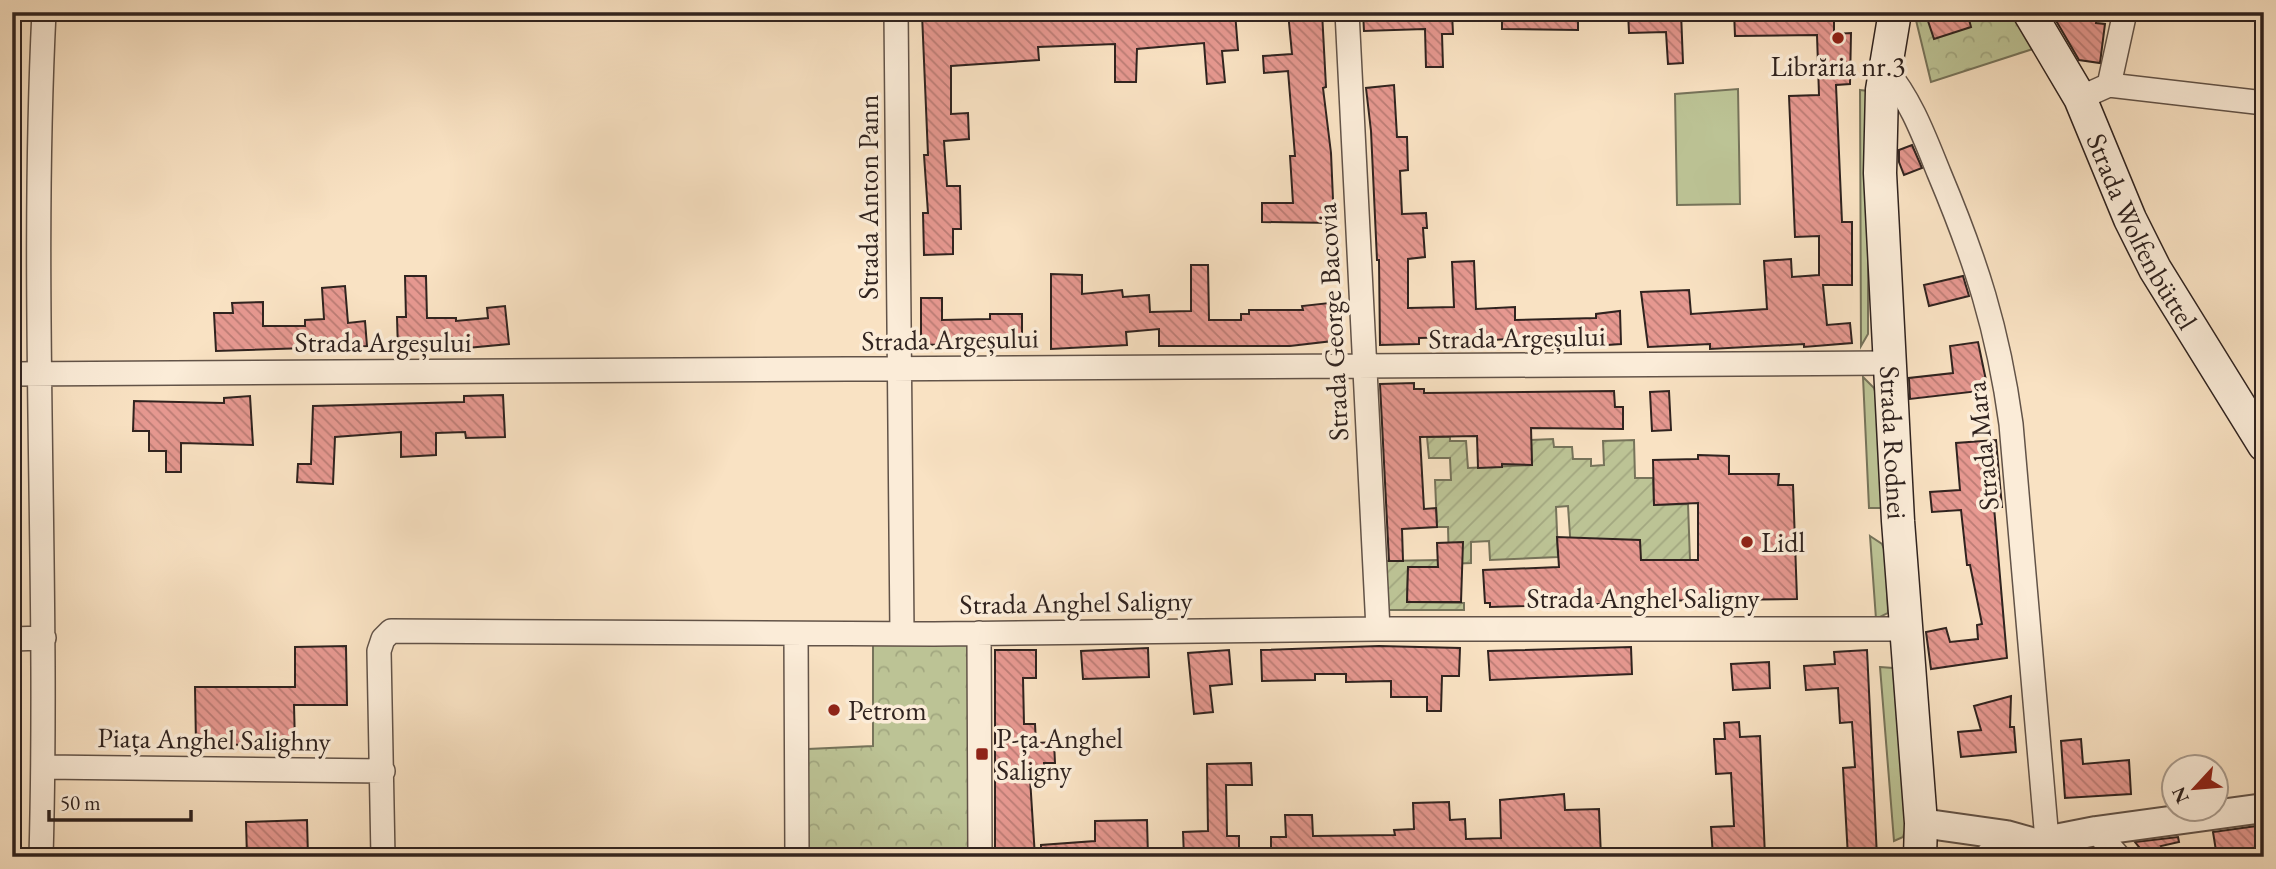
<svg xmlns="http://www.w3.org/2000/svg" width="2276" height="869" viewBox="0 0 2276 869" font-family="'EB Garamond',serif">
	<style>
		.grass { fill: #bcc395; stroke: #76735a; stroke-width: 2 }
		.park { fill: url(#park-crowns); stroke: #76735a; stroke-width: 2 }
		.garden { fill: url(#garden-furrows); stroke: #76735a; stroke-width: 2 }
		.building { fill: url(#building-back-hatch); stroke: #30231f; stroke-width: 2 }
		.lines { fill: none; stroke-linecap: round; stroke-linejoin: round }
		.minor-casing { stroke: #625348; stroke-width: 26 }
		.tertiary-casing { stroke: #625348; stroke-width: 32 }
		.secondary-casing { stroke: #30231f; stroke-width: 35 }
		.minor { stroke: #fbecd8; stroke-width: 23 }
		.tertiary { stroke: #fbecd8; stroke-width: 28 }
		.secondary { stroke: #fbecd8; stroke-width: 32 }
		.poi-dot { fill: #8f2418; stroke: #fbecd8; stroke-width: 2.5 }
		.labels { text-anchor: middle; stroke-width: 7; stroke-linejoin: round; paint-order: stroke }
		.poi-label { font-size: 28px; fill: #30231f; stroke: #fbecd8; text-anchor: start }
		.street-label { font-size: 28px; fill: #30231f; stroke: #fbecd8 }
	</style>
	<defs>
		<pattern id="park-crowns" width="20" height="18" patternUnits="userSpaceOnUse" patternTransform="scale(1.75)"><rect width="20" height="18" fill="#bcc395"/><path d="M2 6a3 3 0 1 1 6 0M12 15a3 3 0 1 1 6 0" fill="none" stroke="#a2a780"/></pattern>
		<pattern id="garden-furrows" width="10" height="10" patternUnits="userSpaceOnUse" patternTransform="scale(1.75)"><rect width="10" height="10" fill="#bcc395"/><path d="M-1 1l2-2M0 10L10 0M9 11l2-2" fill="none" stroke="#a2a780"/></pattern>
		<pattern id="building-back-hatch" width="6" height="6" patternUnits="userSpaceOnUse" patternTransform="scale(1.75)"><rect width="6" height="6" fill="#e69890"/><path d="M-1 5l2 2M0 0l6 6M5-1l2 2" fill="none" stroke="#bb7c75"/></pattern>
	</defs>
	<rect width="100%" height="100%" fill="#f9e2c3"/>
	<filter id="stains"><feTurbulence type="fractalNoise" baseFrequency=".00286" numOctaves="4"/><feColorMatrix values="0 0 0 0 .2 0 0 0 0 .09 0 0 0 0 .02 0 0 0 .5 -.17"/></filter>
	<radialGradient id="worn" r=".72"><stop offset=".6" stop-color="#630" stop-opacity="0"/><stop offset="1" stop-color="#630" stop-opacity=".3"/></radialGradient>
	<path class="grass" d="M1738 89 1740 204 1677 205 1675 94Z
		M1860 90 1868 91V334L1861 346Z
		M1863 377 1874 388 1878 400 1885 508H1869Z
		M1870 536 1882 544 1886 553 1888 613 1876 619Z
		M1880 667 1893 668 1906 827 1903 837 1894 841Z"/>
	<path class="park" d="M1914 12H2018L2039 47 1931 82Z
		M873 642 974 643 975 857H806L808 749 873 746Z"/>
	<path class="garden" d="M1427 437H1450V441H1466L1468 468 1532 465 1531 440 1553 439 1554 447H1572L1573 459H1591V466L1604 465 1603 441 1634 440 1635 478H1653L1654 505 1688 504 1690 560 1641 561 1571 550 1568 506 1556 507 1558 557 1490 560 1489 541 1471 542V563L1449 564 1448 527H1437L1435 480H1451L1450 458H1429Z
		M1438 560V567H1408L1407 602 1464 603V610H1388L1386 561Z"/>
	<path class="building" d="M1015 12H1137V17L1235 12 1238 50 1222 51 1225 82 1207 84 1204 43 1137 49 1136 82H1115V44L1038 47 1039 60 951 66V114L968 113 969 139 944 141 947 186H960L961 229H953V254L924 255 923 213H928L924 155H928L922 14 946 13V16Z
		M1288 12H1322L1326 87 1323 88 1331 153 1334 223 1262 222V203H1293L1290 156H1295L1288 71 1264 73 1263 56 1292 54Z
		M1363 12H1452L1453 34H1442L1443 67H1426L1425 29 1364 31Z
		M1502 12H1578V30L1502 29Z
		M1628 12H1681L1683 63 1668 64 1666 32 1629 33Z
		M1734 12H1834V34L1851 33 1850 84 1836 85 1842 222H1852V285H1823L1827 325 1850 323 1852 343 1804 347V344L1710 349V344L1648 347 1641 292 1689 290 1691 314 1767 309 1764 261 1791 259 1792 277 1819 275V236L1795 237 1789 96 1819 95 1817 35 1735 36Z
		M1925 12H1967L1971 27 1934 39Z
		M2051 12H2098L2096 23 2105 24 2100 63 2079 60Z
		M1394 85 1397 137H1407L1408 170 1400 171 1402 214 1426 213 1427 228H1423L1425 257 1408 259V308L1454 307 1452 262 1474 261 1476 309 1515 307V320L1596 318V314L1620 311 1621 344 1534 350V337L1455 343V337L1419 338V344L1380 345 1379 260H1377L1371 131 1366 88Z
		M1912 145 1922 168 1904 175 1899 162V150Z
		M1191 265H1208L1209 320H1241V314H1249V310H1303L1302 306 1338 302 1341 340 1290 346H1159V329L1126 332 1127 345 1051 349V274L1082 275V294L1122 290 1123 297 1149 295 1150 312 1191 311Z
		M405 276H426L427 318H456V321L488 318 487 308 505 306 509 344 456 349 398 351 397 317H406Z
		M1963 276 1969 296 1929 306 1924 285Z
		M345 286 348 323 365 321 367 346 216 351 214 313H233L232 303 263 302V326H305V320L324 319 322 288Z
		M921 298H942V320L990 319V314H1022V343L921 345Z
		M1978 342 1988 390 1910 399 1909 378 1953 373 1950 346Z
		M1414 383V389H1424V393L1614 391 1615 407H1623V429L1531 428 1532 465 1502 464V467L1478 468 1477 436 1420 437 1424 509 1436 508 1437 527 1402 529 1403 561H1389L1380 384Z
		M1669 391 1671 430 1652 431 1650 392Z
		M503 395 505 437 466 438 465 432 436 433V455L401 457V432L335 437 333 484 297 482 298 464H311L313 406 464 402V396Z
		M250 396 253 445 181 443V472H166V451H149V431H133L134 401 224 403V398Z
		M1996 440 2002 507H1994L2007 658 1931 669 1926 632 1946 628 1950 642 1978 639 1977 625 1982 624 1970 565H1967L1961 510 1932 512 1930 492 1960 490 1956 443Z
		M1698 455 1729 456V474H1779L1778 485H1793L1797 599 1637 601V603L1490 607V603H1485L1483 570 1559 567 1557 537 1640 540 1641 560H1698V503L1654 505 1653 460 1698 459Z
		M1463 542 1461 602H1407L1408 567H1438L1437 543Z
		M346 646 347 705H294L295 744 196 745 195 687H295V647Z
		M1379 646 1460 648 1459 676H1442L1441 711H1427V697H1391V681L1346 682V674H1315V680L1262 681 1261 650Z
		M1631 647 1632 674 1490 680 1488 651Z
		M1148 648 1149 677 1083 679 1081 651Z
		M995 650H1036V678H1023L1024 724H1035L1036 743 1054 742 1055 763H1044L1045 778H1030L1035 857H995Z
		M1229 650 1232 684 1210 686 1213 712 1194 714 1188 653Z
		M1867 650 1877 857H1848L1843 768 1855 767 1852 722 1840 723 1838 688 1806 690 1804 666 1835 664 1834 652Z
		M1769 662 1770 688 1733 690 1731 664Z
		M2011 696 2010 727H2014L2016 752 1961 757 1958 732 1981 730 1974 706Z
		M1739 722 1740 737 1760 736 1765 857H1713L1711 827 1734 826 1731 773 1716 774 1714 739H1725L1724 723Z
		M2081 739 2083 764 2129 760 2131 794 2065 798 2061 741Z
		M1251 763 1252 785H1226L1227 836H1239V857H1184L1183 832 1208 831 1207 764Z
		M1564 794 1565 810 1599 809 1601 857H1271V837H1286L1285 815H1312L1313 836 1395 835 1394 830 1414 829 1413 803 1449 802 1450 820 1465 819 1466 839 1501 838 1500 800Z
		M307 820 308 857H247L246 822Z
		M1147 820 1148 857H1041V845L1095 841V821Z
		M2264 825V855L2217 857 2213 832Z
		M2178 837 2179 842 2161 846 2170 857H2147L2135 842Z"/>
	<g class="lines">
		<defs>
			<path id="minor" d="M896 12 902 633
				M1347 12 1378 629
				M1885 69C1911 100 1924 136 1939 173 1976 261 1998 329 2011 424L2047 840
				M2109 85 2125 12
				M2080 98 2109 85 2264 103
				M12 374 1888 363
				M979 633 980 857
				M796 634 797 857
				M12 639 44 638
				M44 767 383 771
				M2096 831 2119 857
				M41 857C49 575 30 294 44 12
				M383 857 379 651 383 639 391 631 934 634 1378 629H1906"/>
			<path id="tertiary" d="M1921 823 2006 835 2035 843
				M1989 857 2035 843 2096 831 2264 808"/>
			<g id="secondary">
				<path id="s1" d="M1895 12 1882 90 1880 173 1898 521 1921 823 1920 857"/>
				<path id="s2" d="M2029 12 2080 98 2130 219 2155 269 2264 445"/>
			</g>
		</defs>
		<use href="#minor" class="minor-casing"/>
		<use href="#tertiary" class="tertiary-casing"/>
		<use href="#secondary" class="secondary-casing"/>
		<use href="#minor" class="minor"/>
		<use href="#tertiary" class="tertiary"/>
		<use href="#secondary" class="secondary"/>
	</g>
	<g class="poi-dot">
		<circle cx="1838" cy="38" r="7"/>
		<circle cx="1747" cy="542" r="7"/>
		<circle cx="834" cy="710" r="7"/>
		<rect x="975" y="747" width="14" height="14" rx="3.5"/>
	</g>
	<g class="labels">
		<g class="poi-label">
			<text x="1838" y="76" text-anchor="middle">Librăria nr.3</text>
			<text x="1761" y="552">Lidl</text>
			<text x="848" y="720">Petrom</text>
			<text x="996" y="748">P-ța Anghel<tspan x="996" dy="32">Saligny</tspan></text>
		</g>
		<g class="street-label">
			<text transform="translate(868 197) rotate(-90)" y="10">Strada Anton Pann</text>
			<text dy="10" stroke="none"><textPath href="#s2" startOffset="247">Strada Wolfenbüttel</textPath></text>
			<text transform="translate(1332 322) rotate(-93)" y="10">Strada George Bacovia</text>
			<text transform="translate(1517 337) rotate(-1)" y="10">Strada Argeșului</text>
			<text transform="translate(950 339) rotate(-1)" y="10">Strada Argeșului</text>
			<text x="383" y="352">Strada Argeșului</text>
			<text dy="10" stroke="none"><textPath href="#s1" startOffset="432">Strada Rodnei</textPath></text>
			<text transform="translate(1982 446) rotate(-96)" y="10">Strada Mara</text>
			<text x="1643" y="608">Strada Anghel Saligny</text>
			<text transform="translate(1076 602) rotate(-1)" y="10">Strada Anghel Saligny</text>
			<text transform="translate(214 739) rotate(1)" y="10">Piața Anghel Salighny</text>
		</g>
	</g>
	<rect width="2276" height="869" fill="none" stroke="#f9e2c3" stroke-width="42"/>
	<rect x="14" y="14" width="2248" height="841" fill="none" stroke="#30231f" stroke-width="3.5"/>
	<rect x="21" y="21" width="2234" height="827" fill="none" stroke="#30231f" stroke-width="2"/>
	<g transform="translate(2195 788) rotate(244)"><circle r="33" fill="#fbecd8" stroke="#aa9c8e" stroke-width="2"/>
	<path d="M0-5L12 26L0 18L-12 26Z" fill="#8f2418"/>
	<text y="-10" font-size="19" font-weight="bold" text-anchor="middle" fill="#30231f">N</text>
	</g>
	<path d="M49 810v10h142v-10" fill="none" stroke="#30231f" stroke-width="3.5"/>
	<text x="60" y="810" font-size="21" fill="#30231f" stroke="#fbecd8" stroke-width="5" paint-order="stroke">50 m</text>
	<rect width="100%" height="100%" filter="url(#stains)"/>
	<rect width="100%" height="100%" fill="url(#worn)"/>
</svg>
